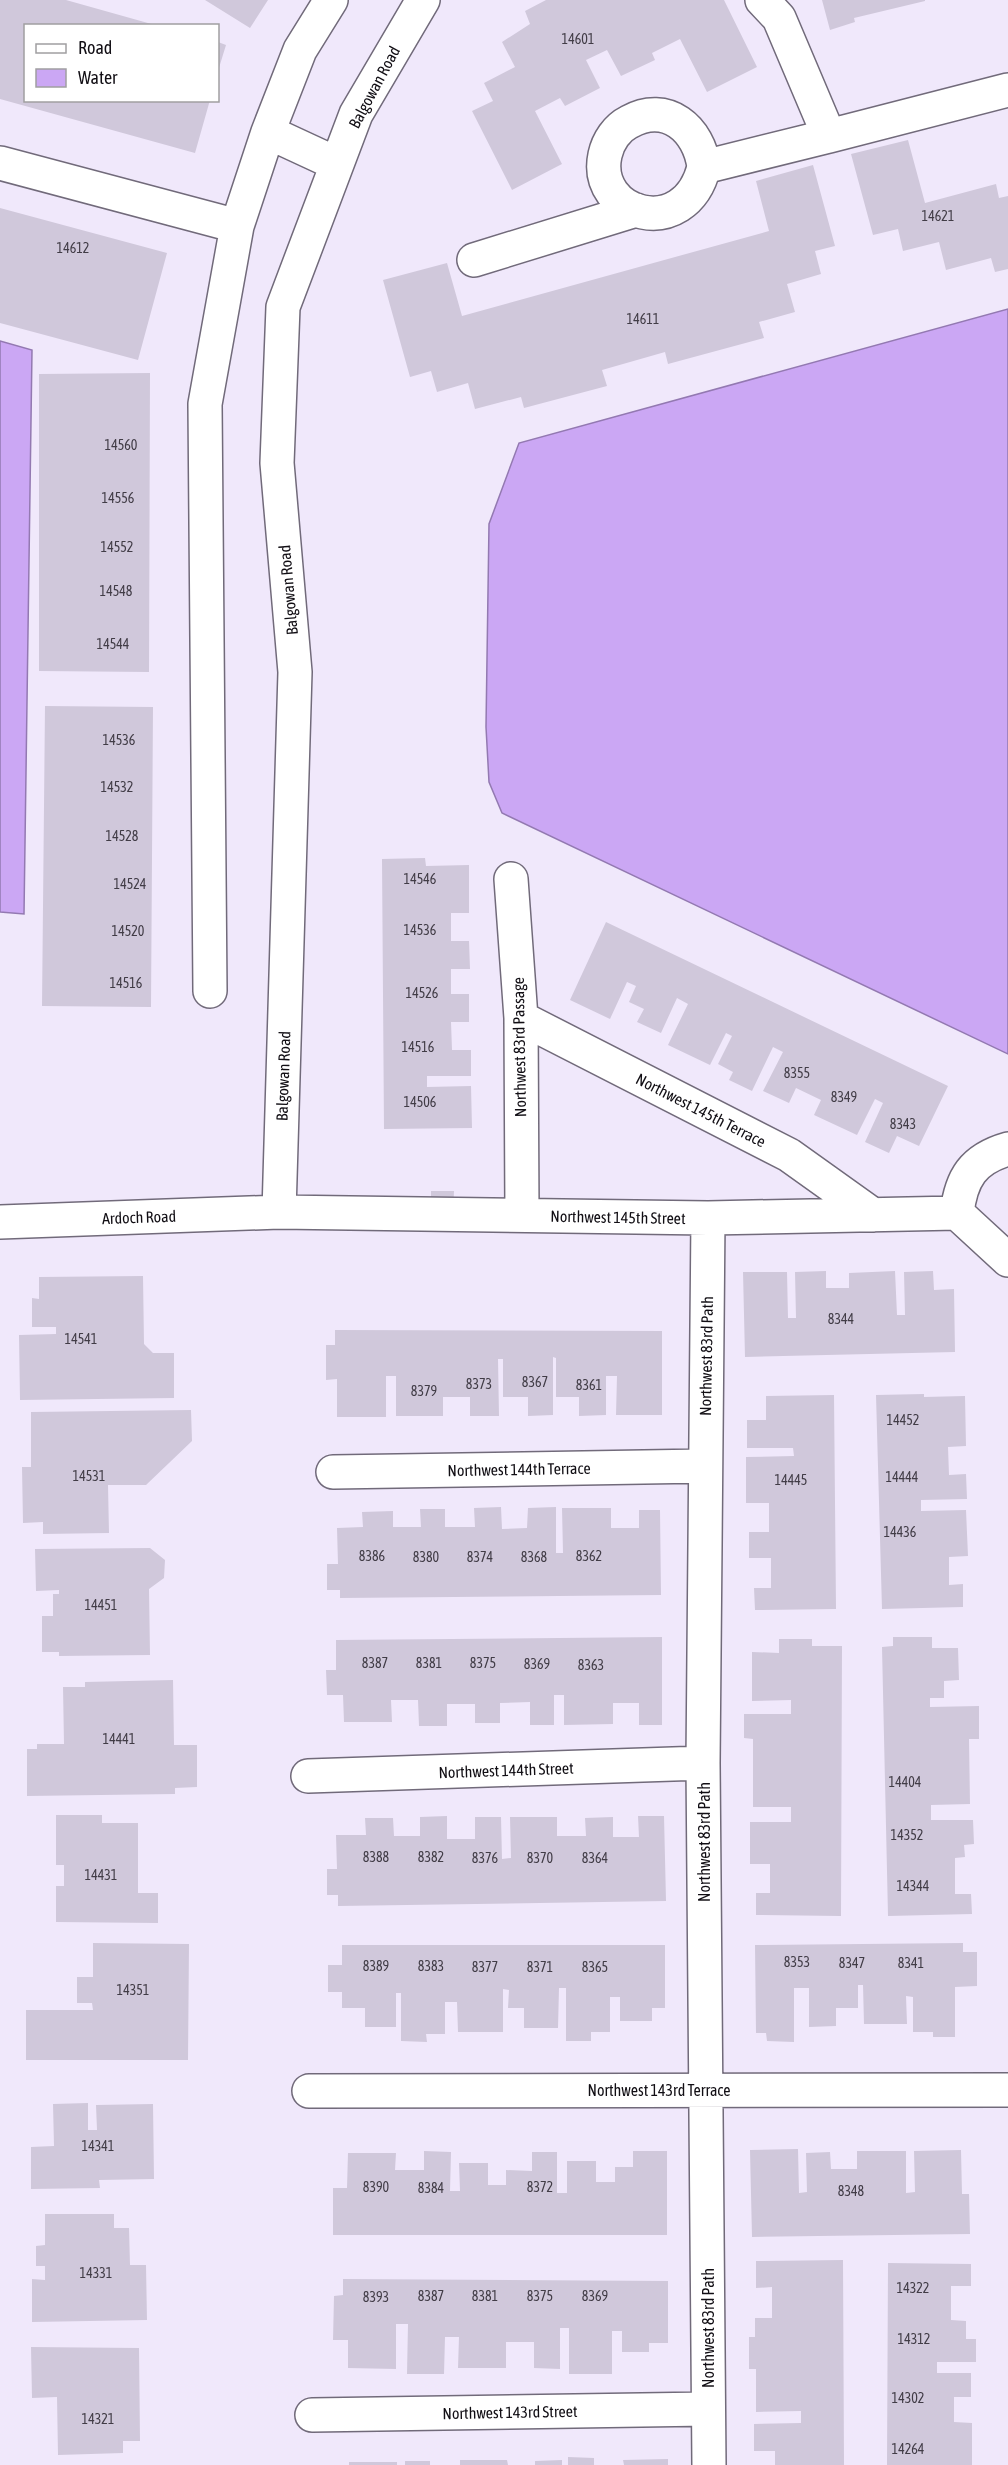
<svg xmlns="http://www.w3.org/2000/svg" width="1008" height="2465" viewBox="0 0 1008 2465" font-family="'Asap Condensed',sans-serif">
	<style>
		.water { fill: #cba7f4; stroke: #9379b1; stroke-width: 1.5 }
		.building { fill: #d0c8db }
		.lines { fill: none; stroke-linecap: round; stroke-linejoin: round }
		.minor-casing { stroke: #716a7a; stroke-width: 36 }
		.minor { stroke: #fff; stroke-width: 33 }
		.labels { text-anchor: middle; stroke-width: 6; stroke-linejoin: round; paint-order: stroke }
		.number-label { font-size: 14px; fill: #413c46 }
		.street-label { font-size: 16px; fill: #110e14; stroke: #fff }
	</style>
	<rect width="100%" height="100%" fill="#f0e8fb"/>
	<path class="water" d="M1008 309V1054L502 813 489 782 486 727 489 524 519 443Z
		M0 341 32 350 24 914 0 912Z"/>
	<path class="building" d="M0 0H66L155 25 26 26V100H210L195 153 0 99Z
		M205 0H268L250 28Z
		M546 0H724L757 67 707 92 680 39 652 53 655 60 621 76 607 50 586 60 600 88 565 106 560 98 535 111 562 164 512 190 472 111 493 101 484 83 515 67 502 42 530 24 525 11Z
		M822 0H925V1L854 18 855 22 830 30Z
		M218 42 226 45 218 71Z
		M908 140 925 203 996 184 999 198 1008 196V269L995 272 991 258 946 270 939 242 903 251 898 229 873 235 851 154Z
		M813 165 835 246 815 251 821 274 787 284 795 312 759 322 764 338 668 364 665 352 602 370 607 386 524 408 521 397 475 409 468 383 437 392 431 371 410 377 383 280 447 263 462 316 769 231 756 181Z
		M0 208 167 253 138 360 0 323Z
		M150 373 149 672 39 671V374Z
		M45 706 153 707 151 1007 42 1006Z
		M425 858 426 866 469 865V913H451V941H469L470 969H451V994H469V1022H451L452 1050H471V1076H427V1087L471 1086 472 1128 384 1129 382 859Z
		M606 922 948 1086 919 1146 897 1136 889 1153 865 1142 883 1103 875 1099 857 1135 814 1115 821 1100 796 1088 789 1103 763 1091 783 1052 773 1047 752 1091 729 1080 733 1072 718 1064 732 1036 726 1033 710 1065 668 1045 688 1004 677 998 661 1033 637 1022 644 1009 629 1002 636 986 627 982 610 1019 570 1000Z
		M431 1191H454L453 1212H431Z
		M826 1271V1288H849V1273L895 1271 897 1315H905L904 1272 933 1271 934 1290 954 1289 955 1352 745 1357 743 1272H787L788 1318H796L795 1272Z
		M143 1276 144 1344 153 1353H174V1398L20 1400 19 1335 56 1334V1327H32V1298L39 1299V1277Z
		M335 1330 662 1331V1415H616L617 1376H606V1415L579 1416V1397H556V1358L553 1357V1415L528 1416V1397H503V1359H498L499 1416H470V1397H443V1416H396V1376H386V1417H337V1379L326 1380V1345H335Z
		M924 1394V1397L965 1396 966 1446 948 1447 949 1475 966 1474 967 1499 921 1500V1511L966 1510 968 1556 949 1557V1585L963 1584V1607L882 1609 876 1395Z
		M834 1395 836 1609 755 1610 754 1588H771V1558H749V1532H769V1503H746V1457L794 1456 793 1448H747V1420H766V1396Z
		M191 1410 192 1441 146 1485H108L109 1533 43 1534V1522L23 1523 22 1467H31V1412Z
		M501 1507 502 1529 527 1528 528 1508 556 1507V1553H563L562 1508H611V1528H639V1510H660L661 1595 340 1598V1590H327V1564H338L337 1528 363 1527 362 1512 393 1511V1527H421L420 1509H445V1527H475L474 1508Z
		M150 1548 165 1560 164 1578 149 1589 150 1655 59 1656V1652H42V1616H53V1594H59V1590L36 1591 35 1549Z
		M662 1637V1725H639V1703H613V1724L564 1725V1695H554V1725H530V1702L500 1703V1723H475V1704H447V1726H419L418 1700H391L392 1722H344L343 1695H327L326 1670H336V1640Z
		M893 1637H932V1648H958L959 1680 944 1681V1698H930V1707L979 1706V1739H969L970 1804 931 1805V1820H973L974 1844 964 1845 965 1857 955 1858V1894H971L972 1914 888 1916 882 1647 893 1646Z
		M779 1639H812V1646H842L841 1916 756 1915V1893H770V1864H750V1822H791V1807H753V1739L744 1738V1714H791V1700L752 1701V1652L779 1653Z
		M173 1680 174 1745H197V1787L175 1788V1794L27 1796V1749H37V1744H64L63 1687H85V1682Z
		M56 1815H102V1823H138V1893H158V1923L56 1922V1886H64V1865H56Z
		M447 1816V1839H475V1817H501L502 1859 511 1858 510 1817H557V1836H586L585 1818 613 1817V1837H639L638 1816H664L666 1901 338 1906V1895H327V1869H337L336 1835H366L365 1818H393L394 1836H420V1817Z
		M93 1943 189 1944 188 2060H26V2010H93L92 2003H77V1977H93Z
		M963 1943V1952H977V1986L955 1987V2037H933V2032H913V1997L906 1996 907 2024H864L863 1985H858V2008H836V2026L809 2027V1988H794V2042L767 2041 766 2033H756L755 1945Z
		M342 1945H665V2008H652V2021H620V1997H610V2032H591V2041H566V1988H559L558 2028H524V2008H508L509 1990 503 1989V2032H458L457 2002H445V2034H426L427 2042 401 2041V1993H396V2027H365V2008H342V1992H328V1965H342Z
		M88 2103V2130H97L96 2105 153 2104 154 2179 99 2180 100 2188 31 2189V2147L54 2146 53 2104Z
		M798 2149 799 2193 807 2192 806 2153 830 2152 831 2169H857V2151H906V2193L915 2192 914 2151 961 2150 962 2194H969L970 2234 752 2237 750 2150Z
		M424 2151 451 2152 450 2191H460L459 2163H488V2185H506V2170L532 2171V2152H557V2193H567V2161H596V2182H615V2167H633V2151H667V2235H333V2188H347L348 2153H396L395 2170H424Z
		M45 2214H114V2228H129L130 2265H146L147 2320 32 2322V2279L45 2280V2266H36V2246L45 2245Z
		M843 2260 844 2465H775V2451H754V2424L801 2423V2411L756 2412V2369H749V2337H755V2318H772V2287L756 2288V2261Z
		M888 2263 971 2264V2286H951V2320L966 2321V2339H976V2362H937V2373H971V2397H954V2422L972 2423V2465H887Z
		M343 2279 668 2281V2343H649V2352H622V2331H612V2374H569V2328H560V2369L534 2368V2342H506V2368H458L459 2337H445L444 2374H407L408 2324H396V2369L348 2368V2340H333L334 2296 343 2295Z
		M31 2347 139 2348 140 2441H123V2453L58 2455 57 2397 32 2398Z
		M568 2457 594 2458V2465H568Z
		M668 2459V2465H624L623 2460Z
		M460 2460H507L508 2465H460Z
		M562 2460V2465H535V2461Z
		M405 2461H430V2465H405Z
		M349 2462H397V2465H349Z"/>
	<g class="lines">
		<defs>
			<path id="minor" d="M762 0 779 18 829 136 1008 90
				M268 132 300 50 331 0
				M0 163 237 226
				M704 167C699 129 667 101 629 122 617 128 608 141 605 155 592 215 685 243 704 167L829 136
				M474 260 636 210
				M511 879 521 1018 522 1215
				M210 991 205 404 237 226 268 132 337 164
				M521 1018 789 1155 873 1215
				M279 1212 295 672 277 463 283 307 356 114 423 0
				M957 1213C961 1178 973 1159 1008 1149
				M957 1213 1008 1260
				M708 1218 703 1763 709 2465
				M0 1222 279 1212 708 1218 957 1213
				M333 1472 704 1466
				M308 1776 703 1763
				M309 2091 1008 2090
				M312 2415 708 2409"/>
		</defs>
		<use href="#minor" class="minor-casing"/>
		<use href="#minor" class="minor"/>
	</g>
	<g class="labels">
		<g class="number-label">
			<text x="578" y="44">14601</text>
			<text x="938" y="221">14621</text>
			<text x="73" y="253">14612</text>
			<text x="643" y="324">14611</text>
			<text x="121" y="450">14560</text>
			<text x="118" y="503">14556</text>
			<text x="117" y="552">14552</text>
			<text x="116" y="596">14548</text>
			<text x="113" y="649">14544</text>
			<text x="119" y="745">14536</text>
			<text x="117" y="792">14532</text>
			<text x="122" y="841">14528</text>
			<text x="420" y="884">14546</text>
			<text x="130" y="889">14524</text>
			<text x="420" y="935">14536</text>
			<text x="128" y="936">14520</text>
			<text x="126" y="988">14516</text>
			<text x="422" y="998">14526</text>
			<text x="418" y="1052">14516</text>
			<text x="797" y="1078">8355</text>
			<text x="844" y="1102">8349</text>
			<text x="420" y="1107">14506</text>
			<text x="903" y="1129">8343</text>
			<text x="841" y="1324">8344</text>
			<text x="81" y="1344">14541</text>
			<text x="535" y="1387">8367</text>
			<text x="479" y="1389">8373</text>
			<text x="589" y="1390">8361</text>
			<text x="424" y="1396">8379</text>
			<text x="903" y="1425">14452</text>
			<text x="89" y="1481">14531</text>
			<text x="902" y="1482">14444</text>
			<text x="791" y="1485">14445</text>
			<text x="900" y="1537">14436</text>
			<text x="372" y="1561">8386</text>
			<text x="589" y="1561">8362</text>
			<text x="426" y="1562">8380</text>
			<text x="480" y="1562">8374</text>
			<text x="534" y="1562">8368</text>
			<text x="101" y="1610">14451</text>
			<text x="375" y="1668">8387</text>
			<text x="429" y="1668">8381</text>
			<text x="483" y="1668">8375</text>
			<text x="537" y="1669">8369</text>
			<text x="591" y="1670">8363</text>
			<text x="119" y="1744">14441</text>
			<text x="905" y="1787">14404</text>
			<text x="907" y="1840">14352</text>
			<text x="376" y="1862">8388</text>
			<text x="431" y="1862">8382</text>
			<text x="485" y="1863">8376</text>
			<text x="540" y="1863">8370</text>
			<text x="595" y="1863">8364</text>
			<text x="101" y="1880">14431</text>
			<text x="913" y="1891">14344</text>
			<text x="797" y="1967">8353</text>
			<text x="852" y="1968">8347</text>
			<text x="911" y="1968">8341</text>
			<text x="376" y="1971">8389</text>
			<text x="431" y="1971">8383</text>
			<text x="485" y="1972">8377</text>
			<text x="540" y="1972">8371</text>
			<text x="595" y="1972">8365</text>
			<text x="133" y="1995">14351</text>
			<text x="98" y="2151">14341</text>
			<text x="376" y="2192">8390</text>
			<text x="540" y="2192">8372</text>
			<text x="431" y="2193">8384</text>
			<text x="851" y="2196">8348</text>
			<text x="96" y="2278">14331</text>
			<text x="913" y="2293">14322</text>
			<text x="431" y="2301">8387</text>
			<text x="485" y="2301">8381</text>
			<text x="540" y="2301">8375</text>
			<text x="595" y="2301">8369</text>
			<text x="376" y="2302">8393</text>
			<text x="914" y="2344">14312</text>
			<text x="908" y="2403">14302</text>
			<text x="98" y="2424">14321</text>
			<text x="908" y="2454">14264</text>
		</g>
		<g class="street-label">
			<text transform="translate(374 87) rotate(-62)" y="6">Balgowan Road</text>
			<text transform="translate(288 590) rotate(-95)" y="6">Balgowan Road</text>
			<text transform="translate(519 1047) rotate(-91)" y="6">Northwest 83rd Passage</text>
			<text transform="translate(283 1076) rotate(-88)" y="6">Balgowan Road</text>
			<text transform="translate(701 1110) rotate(27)" y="6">Northwest 145th Terrace</text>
			<text transform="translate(139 1217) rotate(-2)" y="6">Ardoch Road</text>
			<text transform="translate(618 1217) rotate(1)" y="6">Northwest 145th Street</text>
			<text transform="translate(706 1356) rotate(-89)" y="6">Northwest 83rd Path</text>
			<text transform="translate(519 1469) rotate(-1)" y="6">Northwest 144th Terrace</text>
			<text transform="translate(506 1770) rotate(-2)" y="6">Northwest 144th Street</text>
			<text transform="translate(704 1842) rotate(-90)" y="6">Northwest 83rd Path</text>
			<text x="659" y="2096">Northwest 143rd Terrace</text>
			<text transform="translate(708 2328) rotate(-90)" y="6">Northwest 83rd Path</text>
			<text transform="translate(510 2412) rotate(-1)" y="6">Northwest 143rd Street</text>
		</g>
	</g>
	<rect x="24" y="24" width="195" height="78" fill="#ffffff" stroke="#a09fa1" stroke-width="1.5"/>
	<rect x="36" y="44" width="30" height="9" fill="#ffffff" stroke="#a09fa1" stroke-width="1.5"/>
	<text x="78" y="54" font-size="18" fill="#110e14">Road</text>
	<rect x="36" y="69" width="30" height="18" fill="#cba7f4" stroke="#a09fa1" stroke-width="1.5"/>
	<text x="78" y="84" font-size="18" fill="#110e14">Water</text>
</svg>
